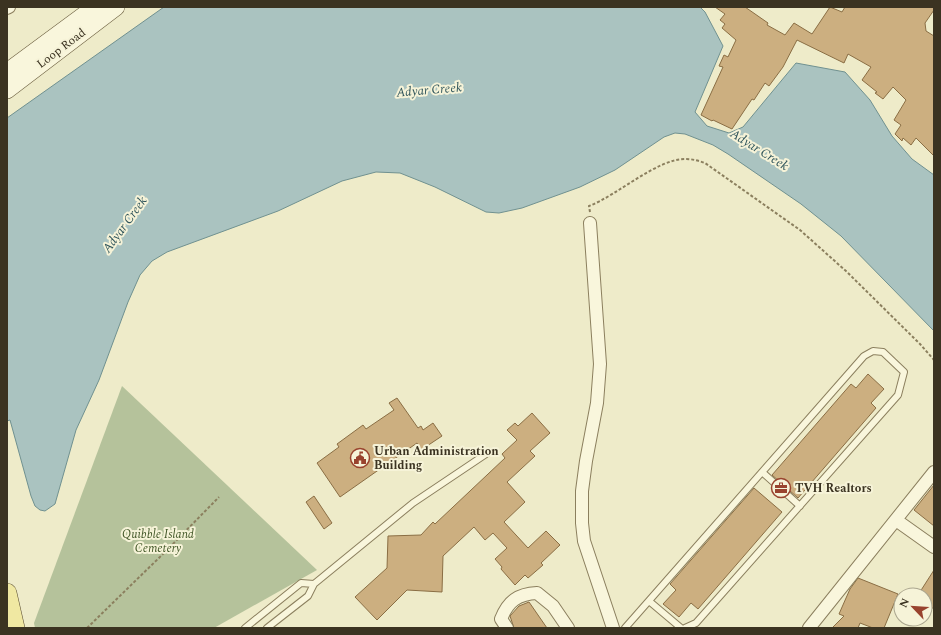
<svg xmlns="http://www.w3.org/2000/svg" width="941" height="635" viewBox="0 0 941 635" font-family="Spectral,serif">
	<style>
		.cemetery { fill: #b5c29b }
		.water { fill: #aac3c0; stroke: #709190 }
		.building { fill: #ccaf80; stroke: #8a6e44 }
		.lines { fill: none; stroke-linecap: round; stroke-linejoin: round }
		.lane-casing { stroke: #8b7f5e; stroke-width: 8 }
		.street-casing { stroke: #8b7f5e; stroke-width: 14 }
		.secondary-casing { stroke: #6d6041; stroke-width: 18 }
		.primary-casing { stroke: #594c31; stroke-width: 20 }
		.path { stroke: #8b7f5e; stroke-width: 2; stroke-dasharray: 3 2; stroke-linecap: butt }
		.lane { stroke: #f9f6dc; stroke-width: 6 }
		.street { stroke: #f9f6dc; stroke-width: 12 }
		.secondary { stroke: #f9f6dc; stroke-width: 17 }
		.primary { stroke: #f0e8a2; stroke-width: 19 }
		.labels { text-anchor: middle; stroke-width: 4; stroke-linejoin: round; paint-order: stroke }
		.street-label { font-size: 12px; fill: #3b3321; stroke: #f6f3d8 }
		.poi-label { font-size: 12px; font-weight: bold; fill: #3b3321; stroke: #f6f3d8; text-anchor: start }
		.park-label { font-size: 12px; font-style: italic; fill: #425728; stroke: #f6f3d8 }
		.water-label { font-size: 13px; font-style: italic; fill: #30555b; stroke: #f6f3d8 }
	</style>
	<rect width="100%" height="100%" fill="#eeebc9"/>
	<path class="cemetery" d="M122 386 317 570 214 628H35L34 623Z"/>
	<path class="water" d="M164 7H700L705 12 723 46 695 112 707 126 729 133 743 127 796 63 845 72 870 100 892 136 912 159 934 175V331L841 236 801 204 728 154 713 145 685 134 675 133 664 137 615 170 580 187 522 208 499 213 486 212 435 187 400 173 376 172 342 181 278 211 167 252 152 261 140 275 128 302 99 380 76 430 55 504 45 511 40 510 35 506 31 496 10 420 7 421V118Z"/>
	<path class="building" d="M715 7H745L768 23 767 25 785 35 794 23 812 34 830 7 842 12 845 7H934V10L925 23 926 31 934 36V156L916 138 911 145 903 138 902 141 895 134 901 125 894 120 906 100 893 87 883 99 875 93 877 92 862 80 871 67 848 54 844 63 797 40 783 67 769 86 765 83 754 100 752 99 732 129 713 120 712 121 701 115 723 67 719 66 724 55 728 57 736 40 722 28 725 24 720 20 725 14Z
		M868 374 884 389 871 403 876 408 798 498 772 475 851 384 856 388Z
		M397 398 418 428 421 426 423 430 433 423 442 436 421 450 417 443 340 497 317 463 339 447 337 444 363 425 366 429 394 410 389 403Z
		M532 413 550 433 530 451 535 456 507 482 525 502 504 522 528 548 546 531 560 545 541 563 543 565 528 578 525 575 515 585 501 569 502 567 495 559 507 548 493 533 485 540 474 527 443 556 442 592 407 590 377 620 355 597 387 568 388 536 421 535 433 522 435 524 505 458 502 454 517 440 507 430 515 423 518 426Z
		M934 485V526L914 510Z
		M754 488 782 512 698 609 691 603 679 617 663 604 676 590 670 584Z
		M314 496 332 523 324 529 306 502Z
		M934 570V609L925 603V595H918Z
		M858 578 898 594 884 628H873L860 623 858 628H832L844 616 839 614 850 589Z
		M529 602 547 628H514L510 616 519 606Z"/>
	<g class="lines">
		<defs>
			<path id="lane" d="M762 472 800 506
				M649 601 681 628
				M245 628 301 583 314 584 413 503 489 452
				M267 628 308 596 314 584
				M625 628 864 356 873 351 883 352 904 372 898 395 696 623 685 628"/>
			<path id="street" d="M7 8 9 7
				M590 223 600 364 597 403 586 461 582 491V523L584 541 613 628
				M896 520 934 547
				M507 628 501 619C508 601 518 594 537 593L553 606 568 628
				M809 628 934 472"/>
			<path id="secondary" d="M7 72 95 7
				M7 90 116 7"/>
			<path id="primary" d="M7 593 15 628"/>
		</defs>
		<use href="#lane" class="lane-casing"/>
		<use href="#street" class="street-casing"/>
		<use href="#secondary" class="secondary-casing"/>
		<use href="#primary" class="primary-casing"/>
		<path class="path" d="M590 212 589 206C618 195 658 158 686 159 693 159 699 161 705 163L800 230 847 272 920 344 934 360
			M87 628 165 552 219 497"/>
		<use href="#lane" class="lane"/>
		<use href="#street" class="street"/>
		<use href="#secondary" class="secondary"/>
		<use href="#primary" class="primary"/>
	</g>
	<defs>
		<symbol id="civic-ring" viewBox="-11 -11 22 22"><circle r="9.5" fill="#f6f3d8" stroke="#99432e" stroke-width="1.5"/><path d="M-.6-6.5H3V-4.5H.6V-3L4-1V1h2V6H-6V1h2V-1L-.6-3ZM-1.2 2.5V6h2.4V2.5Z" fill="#99432e"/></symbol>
		<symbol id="office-ring" viewBox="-11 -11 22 22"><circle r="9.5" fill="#f6f3d8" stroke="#99432e" stroke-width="1.5"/><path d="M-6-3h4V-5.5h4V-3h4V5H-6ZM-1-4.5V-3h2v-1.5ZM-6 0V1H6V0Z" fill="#99432e"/></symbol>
	</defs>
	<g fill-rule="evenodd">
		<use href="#civic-ring" x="349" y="447" width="22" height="22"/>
		<use href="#office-ring" x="770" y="477" width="22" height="22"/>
	</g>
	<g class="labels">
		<g class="street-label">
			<text transform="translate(61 48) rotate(-37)" y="4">Loop Road</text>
		</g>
		<g class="poi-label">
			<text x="374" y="455">Urban Administration<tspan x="374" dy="14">Building</tspan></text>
			<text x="795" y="492">TVH Realtors</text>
		</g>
		<g class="park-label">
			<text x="158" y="538">Quibble Island<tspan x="158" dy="14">Cemetery</tspan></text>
		</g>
		<g class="water-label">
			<text transform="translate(429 89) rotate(-5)" y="5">Adyar Creek</text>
			<text transform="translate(760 149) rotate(32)" y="5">Adyar Creek</text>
			<text transform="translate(124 224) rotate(-54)" y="5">Adyar Creek</text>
		</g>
	</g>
	<rect width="941" height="635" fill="none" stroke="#3b3321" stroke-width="16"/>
	<g transform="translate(913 607) rotate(295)"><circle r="19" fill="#f6f3d8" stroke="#aba68f"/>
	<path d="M0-3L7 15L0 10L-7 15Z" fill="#99432e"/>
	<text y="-6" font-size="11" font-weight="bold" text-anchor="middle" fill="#3b3321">N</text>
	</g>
</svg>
